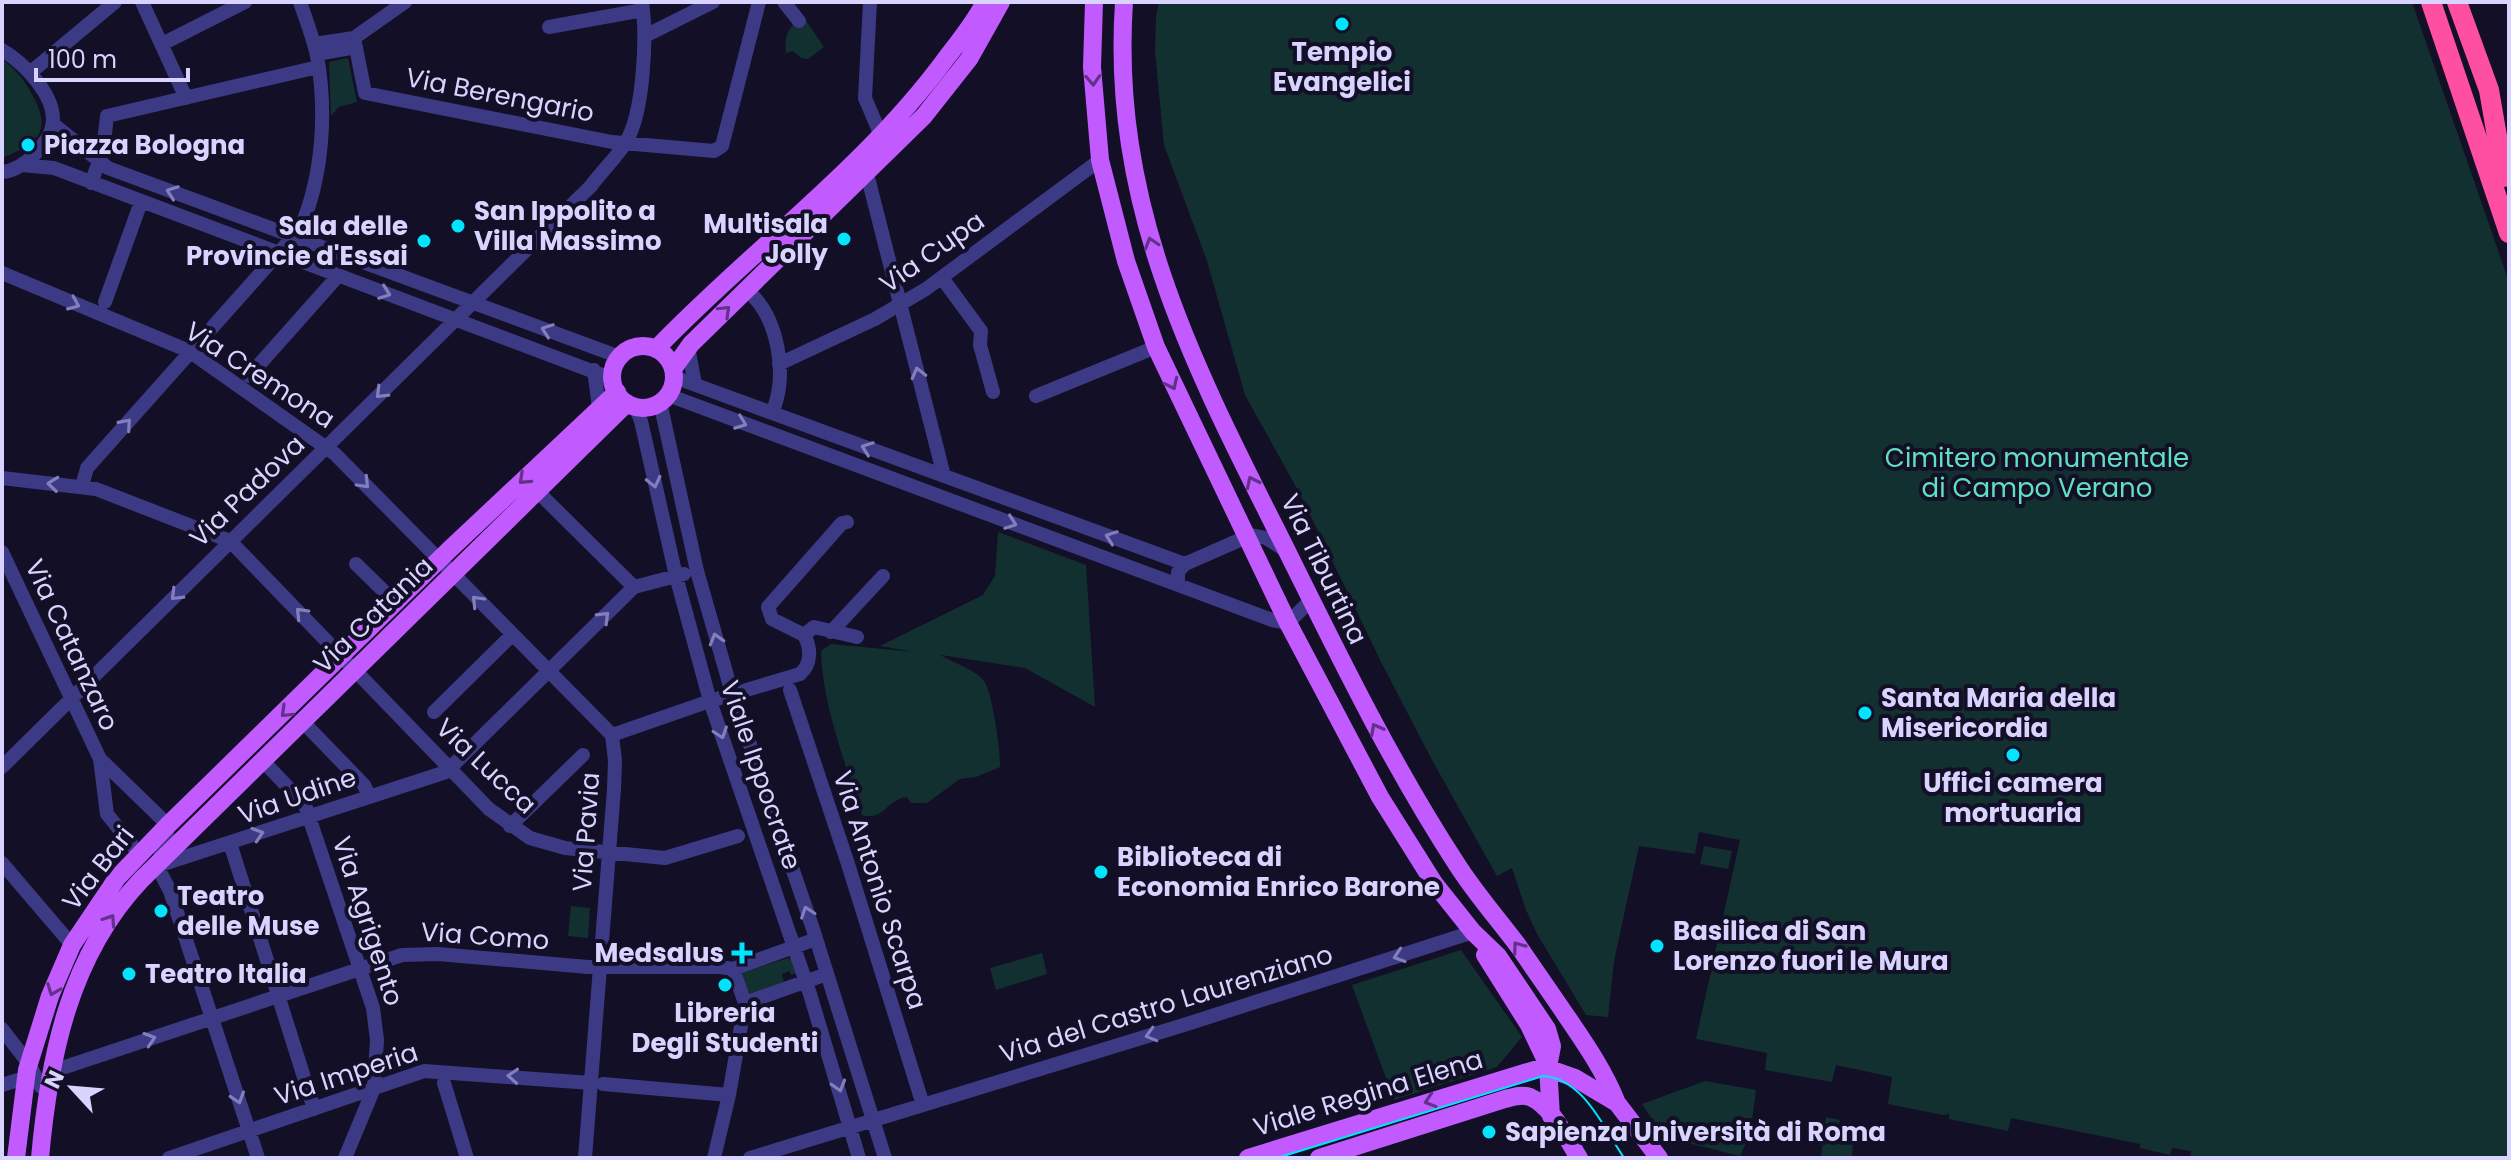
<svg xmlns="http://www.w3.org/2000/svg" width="2511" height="1160" viewBox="0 0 2511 1160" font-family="Poppins,sans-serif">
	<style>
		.green { fill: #12302f }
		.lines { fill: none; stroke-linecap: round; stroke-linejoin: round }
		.minor { stroke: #3d3a85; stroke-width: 14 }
		.major { stroke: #c25bff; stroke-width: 18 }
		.highway { stroke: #ff4fa3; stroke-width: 20 }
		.tram { stroke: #00e5ff; stroke-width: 2 }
		.oneway { stroke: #623188 }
		.oneway2 { stroke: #837fbc }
		.poi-dot { fill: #00e5ff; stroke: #130f26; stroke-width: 3 }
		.labels { text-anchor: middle; stroke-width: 8; stroke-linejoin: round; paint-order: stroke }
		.poi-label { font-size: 26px; font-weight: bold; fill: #d9d4ff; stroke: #130f26; text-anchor: start }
		.street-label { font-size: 26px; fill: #d9d4ff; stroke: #130f26 }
		.park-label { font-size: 26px; fill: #5fe0c0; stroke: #130f26 }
	</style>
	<rect width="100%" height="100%" fill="#130f26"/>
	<path class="green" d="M1159 2H2412L2509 282V1158H2190L2191 1151 2172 1148 2170 1155 2140 1148V1144L2011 1118 2008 1131 1949 1119V1114L1943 1115 1888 1104 1892 1077 1836 1065 1832 1082 1765 1070 1767 1053 1696 1039 1740 840 1699 832 1695 854 1639 846 1614 961 1608 1017 1586 1015 1537 934 1526 910 1512 868 1497 876 1432 760 1381 662 1300 494 1245 395 1207 261 1164 145 1155 51 1156 17Z
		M803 16 824 47 808 59 801 58 793 51 786 53C784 35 788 27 803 16Z
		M348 58 357 102 339 107 331 116 329 62Z
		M2 59C18 71 25 81 34 98 53 134 34 145 2 158Z
		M998 532 1086 565 1095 707 1025 668 941 655C952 663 975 669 984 681 992 691 1001 753 1000 767L976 777 960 779 927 803H911L907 797C887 799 883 822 862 815 846 765 822 704 821 651L831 644 914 652 880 646 983 595 995 576Z
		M1704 846 1732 851 1728 869 1700 864Z
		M571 906 590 908 588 938 568 936Z
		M1461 950 1522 1037 1497 1067 1394 1100 1352 985Z
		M1042 953 1047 974 996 990 990 968Z
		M788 958 793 961 797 973 791 975 789 971 782 974 784 982 749 995 741 973Z
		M1705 1081 1756 1090 1750 1135 1740 1156 1664 1137 1642 1104Z
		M1826 1117 1840 1120 1836 1136 1847 1138 1854 1127 1852 1158H1821Z"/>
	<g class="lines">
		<path class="minor" d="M142 2 186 98
			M784 2 799 21
			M870 2 865 98 885 145
			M549 27 643 10
			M645 36 713 2
			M354 38 365 93 612 142 714 151 722 146 759 2
			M354 38 405 2
			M162 44 245 2
			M314 44 354 38
			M2 50C24 63 59 98 52 127 50 137 42 146 35 154 26 163 15 171 2 172
			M317 54 356 47
			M31 72 115 2
			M53 124 108 168 620 357
			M22 165 54 168 613 379
			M865 166 944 476
			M91 183 103 151 107 116 318 67
			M2 273 189 351 335 454 612 735 615 761 614 789 585 1158
			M942 278 981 331 980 345 993 392
			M754 297C778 323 786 372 775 405
			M105 302 141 202
			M688 347 695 384
			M779 364 875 319 926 289 1100 160
			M594 370 599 407
			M249 376 338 276
			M674 377 1185 564
			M668 395 1272 620 1288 623 1310 601
			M1036 396 1156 347
			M660 402 697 571 730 686 813 929 885 1158
			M635 406 641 421 676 576 710 701 810 994 859 1158
			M2 478 96 489 230 541 489 809 530 838 565 848 665 858 738 836
			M82 486 87 468 300 229C323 177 327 111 317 56 313 37 306 20 300 2
			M537 491 634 587
			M2 552 100 759 107 814 139 854
			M356 564 397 604
			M1178 585V572L1185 564 1251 535 1266 538 1285 550
			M831 632 883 576
			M804 635 814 627 857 637
			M790 690 848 864 923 1105
			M434 712 511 636
			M302 721 364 785 369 796
			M612 735 710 701 800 674C812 664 811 647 804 635L772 619 768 607 842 523 847 522
			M100 759 165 822 167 834 159 861
			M262 760 305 805 373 1008 377 1040 374 1088 345 1158
			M2 767 591 186C602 171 617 157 626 142 644 112 647 36 642 2
			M510 826 583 755
			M230 843 314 1109
			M2 863 72 945
			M157 866 446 772 634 587 684 574
			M157 866 170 891 258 1158
			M745 1003 827 974
			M2 1029 29 1064 41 1087
			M50 1072 402 955 438 954 588 967H720L733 969 816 939
			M444 1083 467 1158
			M603 1084 729 1095
			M2 1085 18 1080 33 1081
			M169 1158 424 1071 591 1083
			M714 1158 729 1095 745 1003 733 969
			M750 1158 1187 1024 1473 932"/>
		<path class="major" d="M1094 2 1092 67 1100 160 1126 261 1156 347 1288 623 1380 797 1434 883 1473 932 1498 956 1547 1029 1552 1046 1548 1067 1551 1116
			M1124 2C1110 209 1196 370 1286 549 1339 656 1391 763 1456 863 1475 893 1498 919 1519 947 1533 967 1547 988 1561 1008 1582 1039 1603 1068 1617 1103
			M612 377a31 31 0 1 1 62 0a31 31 0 1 1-62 0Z
			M656 349C751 250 865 169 947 57 961 39 974 23 985 2
			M673 369 691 344 924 116 969 59 1001 2
			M1485 955 1529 1025 1548 1065
			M16 1158 27 1070 50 996 72 945 117 878 167 826 449 550 617 392
			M40 1158C49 1058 69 956 141 880L627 403
			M1248 1158 1544 1067 1575 1078 1617 1103 1659 1158
			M1319 1158 1505 1099C1513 1097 1522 1094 1530 1097 1552 1106 1567 1139 1579 1158"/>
		<path class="highway" d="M2431 2 2509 233
			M2457 2 2489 90 2504 177"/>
		<path class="tram" d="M1277 1158 1543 1076C1583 1078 1604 1128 1624 1158"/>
	</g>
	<defs><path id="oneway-chevron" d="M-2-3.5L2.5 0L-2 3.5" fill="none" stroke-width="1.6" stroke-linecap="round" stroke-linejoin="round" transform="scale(2)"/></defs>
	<g class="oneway">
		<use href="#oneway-chevron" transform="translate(1093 80) rotate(87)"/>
		<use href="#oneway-chevron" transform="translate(1151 243) rotate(-107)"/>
		<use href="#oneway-chevron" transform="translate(725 311) rotate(-44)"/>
		<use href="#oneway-chevron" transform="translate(1172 384) rotate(65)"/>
		<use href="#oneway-chevron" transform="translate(524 479) rotate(137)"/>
		<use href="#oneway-chevron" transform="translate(1252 482) rotate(-116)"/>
		<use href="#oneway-chevron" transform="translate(286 712) rotate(136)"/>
		<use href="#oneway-chevron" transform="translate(1376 729) rotate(-118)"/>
		<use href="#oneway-chevron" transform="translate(110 920) rotate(-56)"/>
		<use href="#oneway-chevron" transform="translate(1518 947) rotate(-126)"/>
		<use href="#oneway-chevron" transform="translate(53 990) rotate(111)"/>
		<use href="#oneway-chevron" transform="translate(1430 1101) rotate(162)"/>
	</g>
	<g class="oneway2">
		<use href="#oneway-chevron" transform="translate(172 192) rotate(-160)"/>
		<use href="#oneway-chevron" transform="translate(385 293) rotate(20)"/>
		<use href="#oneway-chevron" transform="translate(74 304) rotate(23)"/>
		<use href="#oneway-chevron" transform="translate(547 330) rotate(-160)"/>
		<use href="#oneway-chevron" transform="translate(918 373) rotate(-104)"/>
		<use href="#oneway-chevron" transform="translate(381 393) rotate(135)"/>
		<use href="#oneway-chevron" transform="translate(741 423) rotate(21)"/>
		<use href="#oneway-chevron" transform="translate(126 424) rotate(-49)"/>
		<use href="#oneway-chevron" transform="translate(867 448) rotate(-160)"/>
		<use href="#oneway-chevron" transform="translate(654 482) rotate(77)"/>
		<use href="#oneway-chevron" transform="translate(364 483) rotate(46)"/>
		<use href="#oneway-chevron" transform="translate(53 484) rotate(-174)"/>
		<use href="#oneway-chevron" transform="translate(1011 523) rotate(20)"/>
		<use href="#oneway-chevron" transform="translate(1111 537) rotate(-160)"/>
		<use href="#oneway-chevron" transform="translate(176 595) rotate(135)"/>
		<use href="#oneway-chevron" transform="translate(477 601) rotate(-134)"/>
		<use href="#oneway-chevron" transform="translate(301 613) rotate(-134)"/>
		<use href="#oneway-chevron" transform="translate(604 617) rotate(-45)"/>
		<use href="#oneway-chevron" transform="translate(716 639) rotate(-106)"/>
		<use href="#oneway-chevron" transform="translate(721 733) rotate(71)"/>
		<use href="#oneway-chevron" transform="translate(258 834) rotate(-18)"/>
		<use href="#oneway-chevron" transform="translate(807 912) rotate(-109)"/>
		<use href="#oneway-chevron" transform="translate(1399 956) rotate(162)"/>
		<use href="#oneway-chevron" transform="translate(1151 1035) rotate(164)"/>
		<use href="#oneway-chevron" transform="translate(150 1039) rotate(-18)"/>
		<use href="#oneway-chevron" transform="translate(513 1076) rotate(-176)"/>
		<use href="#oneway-chevron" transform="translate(839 1086) rotate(73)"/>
		<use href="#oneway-chevron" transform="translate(238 1098) rotate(72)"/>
	</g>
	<g class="poi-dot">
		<circle cx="1342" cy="24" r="8"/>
		<circle cx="28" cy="145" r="8"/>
		<circle cx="458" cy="226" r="8"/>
		<circle cx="844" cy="239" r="8"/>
		<circle cx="424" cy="241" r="8"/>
		<circle cx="1865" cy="713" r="8"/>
		<circle cx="2013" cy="755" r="8"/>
		<circle cx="1101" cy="872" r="8"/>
		<circle cx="161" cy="911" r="8"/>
		<circle cx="1657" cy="946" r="8"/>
		<path d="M738 941h8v8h8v8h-8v8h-8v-8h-8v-8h8z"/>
		<circle cx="129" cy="974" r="8"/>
		<circle cx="725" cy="985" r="8"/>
		<circle cx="1489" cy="1132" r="8"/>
	</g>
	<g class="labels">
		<g class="poi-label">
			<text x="1342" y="61" text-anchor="middle">Tempio<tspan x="1342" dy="30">Evangelici</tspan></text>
			<text x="44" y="154">Piazza Bologna</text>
			<text x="474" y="220">San Ippolito a<tspan x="474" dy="30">Villa Massimo</tspan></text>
			<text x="828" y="233" text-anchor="end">Multisala<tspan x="828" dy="30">Jolly</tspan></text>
			<text x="408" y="235" text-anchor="end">Sala delle<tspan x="408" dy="30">Provincie d'Essai</tspan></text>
			<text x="1881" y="707">Santa Maria della<tspan x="1881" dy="30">Misericordia</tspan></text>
			<text x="2013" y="792" text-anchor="middle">Uffici camera<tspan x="2013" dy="30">mortuaria</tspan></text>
			<text x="1117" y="866">Biblioteca di<tspan x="1117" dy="30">Economia Enrico Barone</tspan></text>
			<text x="177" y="905">Teatro<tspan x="177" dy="30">delle Muse</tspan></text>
			<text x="1673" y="940">Basilica di San<tspan x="1673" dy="30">Lorenzo fuori le Mura</tspan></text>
			<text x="724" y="962" text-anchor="end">Medsalus</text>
			<text x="145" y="983">Teatro Italia</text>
			<text x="725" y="1022" text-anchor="middle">Libreria<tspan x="725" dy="30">Degli Studenti</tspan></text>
			<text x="1505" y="1141">Sapienza Università di Roma</text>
		</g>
		<g class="street-label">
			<text transform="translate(500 95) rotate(11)" y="9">Via Berengario</text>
			<text transform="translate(932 252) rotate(-35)" y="9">Via Cupa</text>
			<text transform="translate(260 375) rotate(33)" y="9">Via Cremona</text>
			<text transform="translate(247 491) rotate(-44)" y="9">Via Padova</text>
			<text transform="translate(1324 569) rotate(64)" y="9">Via Tiburtina</text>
			<text transform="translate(373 615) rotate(-44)" y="9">Via Catania</text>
			<text transform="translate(72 645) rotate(65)" y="9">Via Catanzaro</text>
			<text transform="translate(486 766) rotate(43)" y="9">Via Lucca</text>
			<text transform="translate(761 775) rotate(71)" y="9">Viale Ippocrate</text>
			<text transform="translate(297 796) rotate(-19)" y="9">Via Udine</text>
			<text transform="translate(586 832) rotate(-86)" y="9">Via Pavia</text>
			<text transform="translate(98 868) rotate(-52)" y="9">Via Bari</text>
			<text transform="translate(880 890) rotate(72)" y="9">Via Antonio Scarpa</text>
			<text transform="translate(368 921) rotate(72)" y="9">Via Agrigento</text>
			<text transform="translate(485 936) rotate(4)" y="9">Via Como</text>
			<text transform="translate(1166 1004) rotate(-17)" y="9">Via del Castro Laurenziano</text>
			<text transform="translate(346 1074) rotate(-18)" y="9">Via Imperia</text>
			<text transform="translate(1368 1093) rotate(-17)" y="9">Viale Regina Elena</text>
		</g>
		<g class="park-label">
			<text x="2037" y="467">Cimitero monumentale<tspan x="2037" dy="30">di Campo Verano</tspan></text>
		</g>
	</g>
	<rect width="2511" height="1160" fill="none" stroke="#d9d4ff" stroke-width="8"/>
	<g transform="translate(72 1088) rotate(296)" stroke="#130f26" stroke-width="6" paint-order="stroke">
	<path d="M0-6L14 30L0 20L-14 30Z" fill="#d9d4ff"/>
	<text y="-12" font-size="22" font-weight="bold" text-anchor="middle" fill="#d9d4ff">N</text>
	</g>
	<path d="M36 68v12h152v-12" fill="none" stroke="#d9d4ff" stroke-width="4"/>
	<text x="48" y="68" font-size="24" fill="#d9d4ff" stroke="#130f26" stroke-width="6" paint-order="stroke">100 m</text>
</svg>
